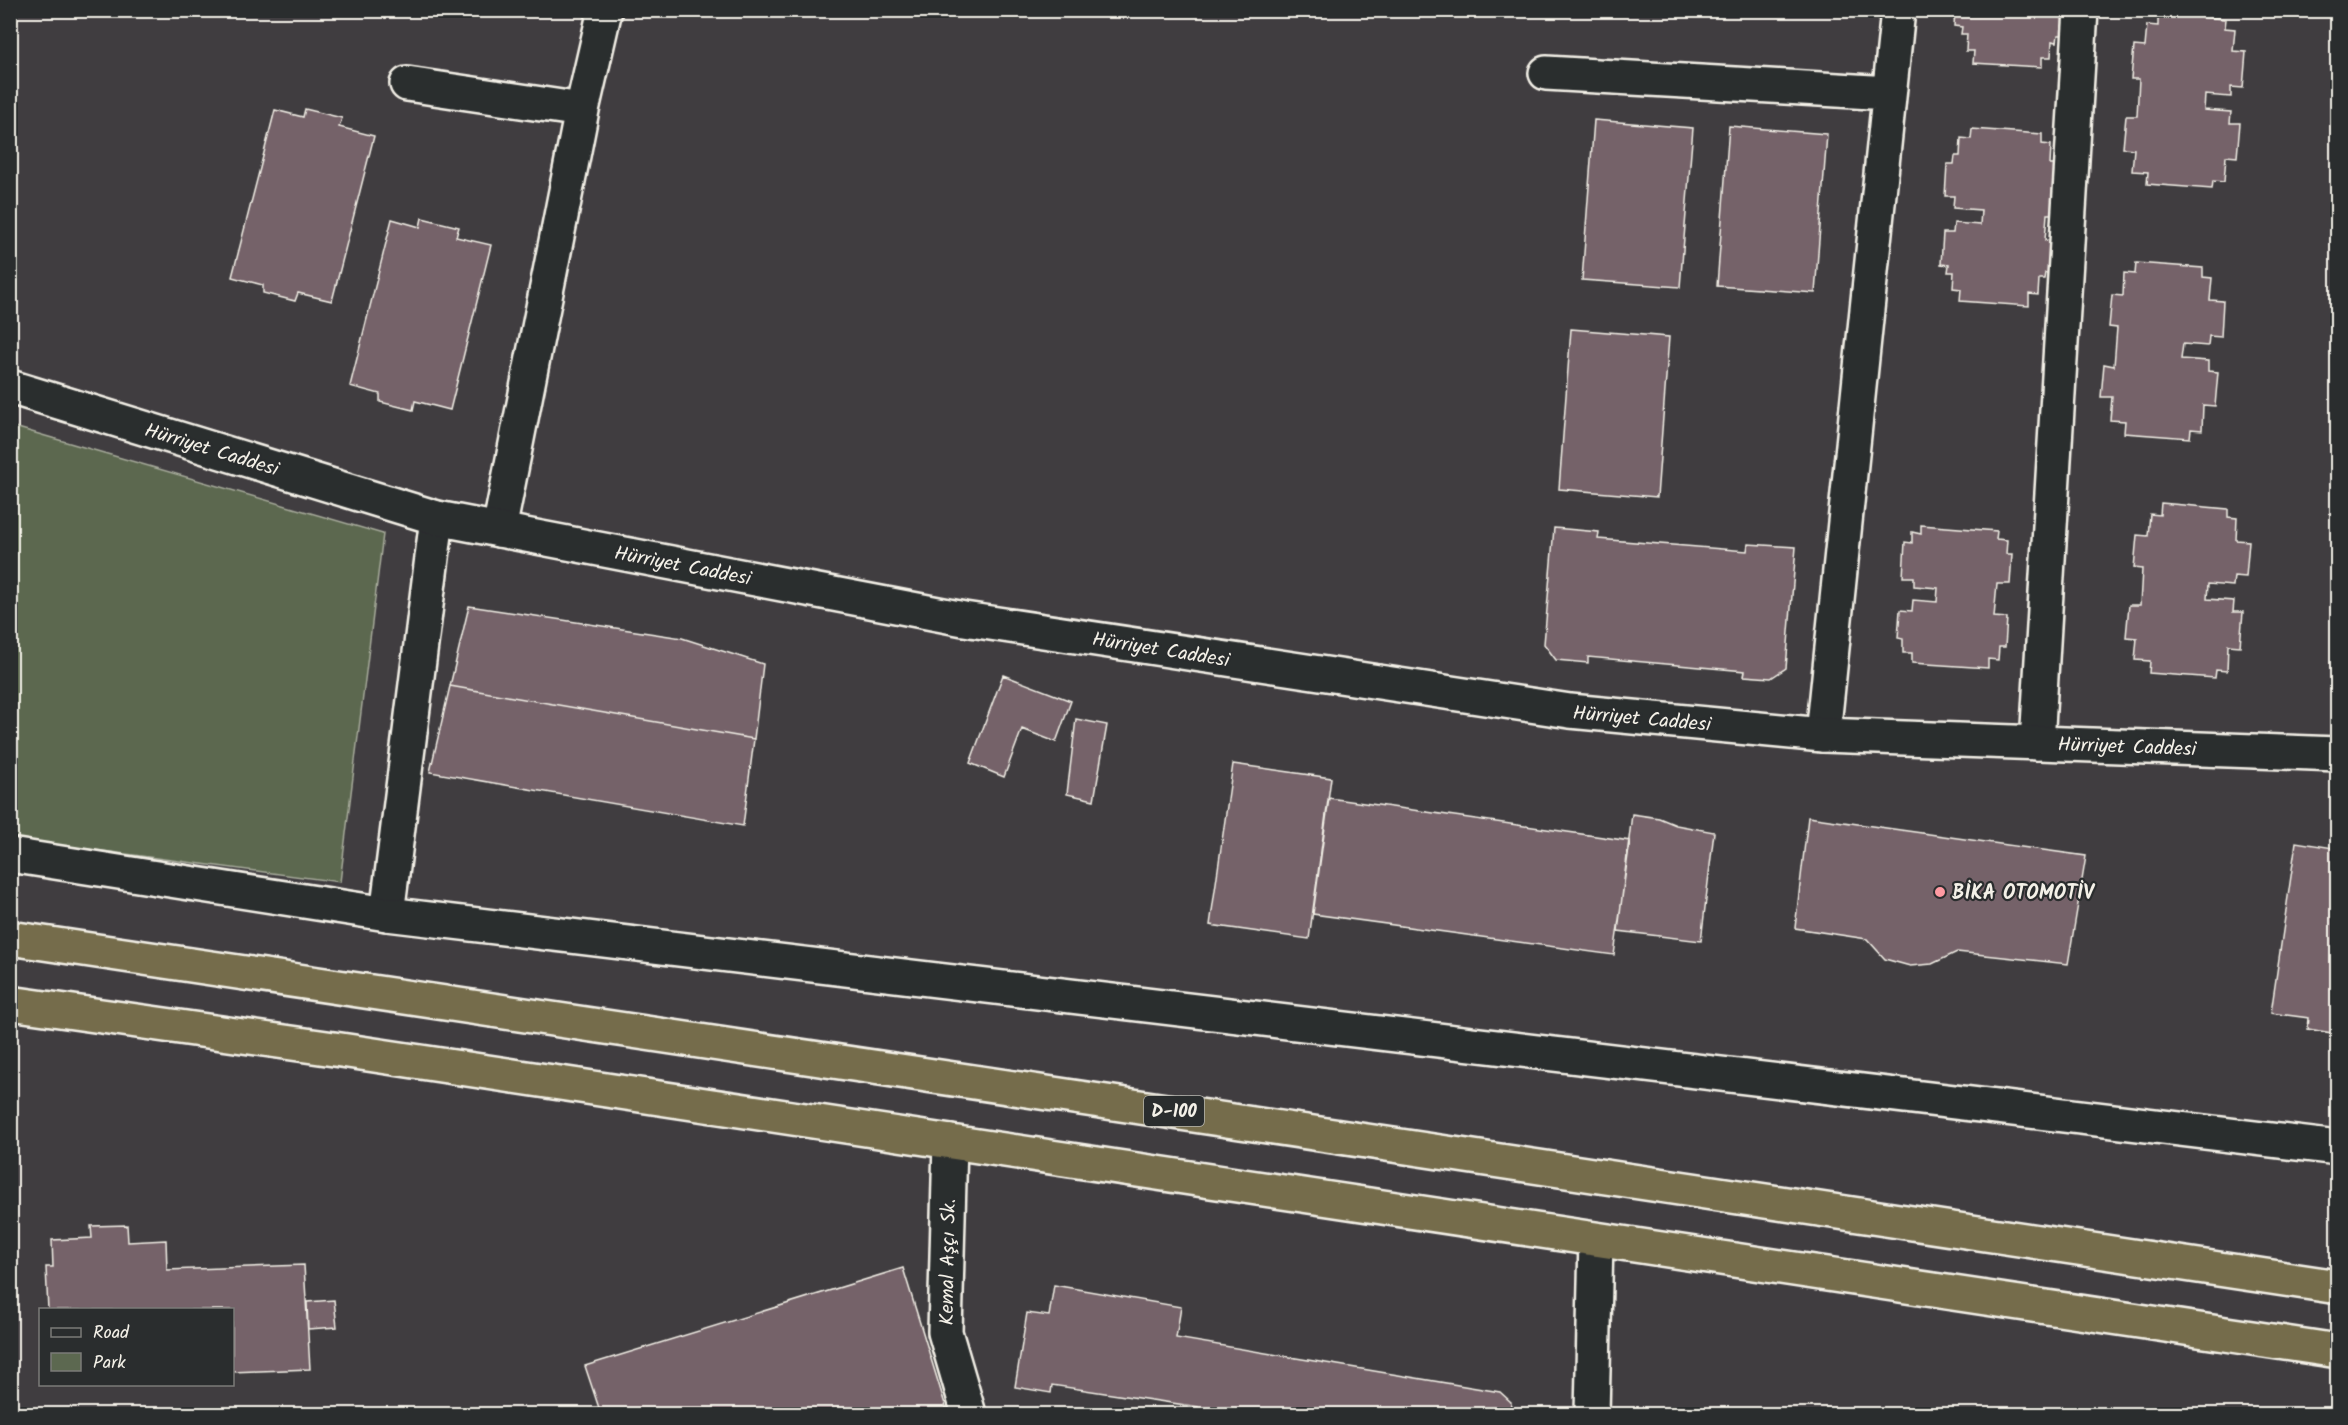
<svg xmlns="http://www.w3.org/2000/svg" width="2348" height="1425" viewBox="0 0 2348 1425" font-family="Kalam,sans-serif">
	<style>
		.green { fill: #5c6850; stroke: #a8ac9c; stroke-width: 1.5 }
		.building { fill: #746269; stroke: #f4f1e8; stroke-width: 1.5 }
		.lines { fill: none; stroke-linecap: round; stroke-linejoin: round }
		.minor-casing { stroke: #f4f1e8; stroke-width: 38 }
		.secondary-casing { stroke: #f4f1e8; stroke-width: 38 }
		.trunk-casing { stroke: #f4f1e8; stroke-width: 38 }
		.minor { stroke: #2a2d2e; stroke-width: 33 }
		.secondary { stroke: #2a2d2e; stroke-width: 33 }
		.trunk { stroke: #746c4b; stroke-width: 33 }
		.poi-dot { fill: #ff9aa2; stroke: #2a2d2e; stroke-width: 2 }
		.labels { text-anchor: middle; stroke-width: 4.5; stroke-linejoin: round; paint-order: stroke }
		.shield { fill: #2a2d2e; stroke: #b7b6b0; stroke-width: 1.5 }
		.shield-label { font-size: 18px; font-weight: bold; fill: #f4f1e8 }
		.street-label { font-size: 20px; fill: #f4f1e8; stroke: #2a2d2e }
		.poi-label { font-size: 20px; font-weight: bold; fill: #f4f1e8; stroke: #2a2d2e; text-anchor: start }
	</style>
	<rect width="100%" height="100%" fill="#403d40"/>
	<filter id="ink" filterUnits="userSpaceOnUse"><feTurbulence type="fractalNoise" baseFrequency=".0167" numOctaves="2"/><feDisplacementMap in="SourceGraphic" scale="12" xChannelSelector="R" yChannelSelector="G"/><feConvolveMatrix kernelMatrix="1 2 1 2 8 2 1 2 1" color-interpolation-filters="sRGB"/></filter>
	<g filter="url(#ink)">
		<path class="green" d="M11 426 383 534 340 882 11 839Z"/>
		<path class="building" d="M1955 10H2068L2066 35H2058L2057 42 2052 41 2051 57H2042V67L1973 63 1974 51H1966L1967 34H1961L1962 27 1954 26Z
			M2158 14 2226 19 2225 28 2235 29 2233 51 2246 52 2243 88 2231 87V97L2205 95 2204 110 2231 112 2230 123H2240L2237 157 2226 156 2224 182 2213 181 2212 189 2147 184 2148 172 2132 171 2134 149 2123 148 2126 116H2137L2139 79H2131L2134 46 2145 47 2147 25 2158 26Z
			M305 109 342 118 339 127 374 136 332 301 298 293 295 301 263 293V285L232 277 275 110 303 117Z
			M1594 120 1693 128 1680 287 1582 280Z
			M1729 126 1827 134 1815 293 1717 286Z
			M1972 129 2042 134V144L2051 145 2050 165H2055L2052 214H2047L2045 240 2055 241 2053 273H2045L2044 279H2039L2038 295 2029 294V306L1960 301 1961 289 1953 288 1954 272H1948L1949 265 1941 264 1943 233H1953L1954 223 1980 225 1981 210 1953 208 1954 196H1945L1947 164H1954L1955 156H1960L1961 138 1971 139Z
			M422 218 459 227 456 237 491 245 450 410 415 401 413 410 380 402V394L350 386 392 219 420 227Z
			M2136 263 2203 268V277L2212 278 2210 300 2223 301 2221 337 2209 336 2208 346 2183 344 2181 359 2208 361V371L2218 372 2215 406 2203 405 2202 430 2191 429 2190 438 2124 433 2125 421 2110 420 2112 397H2101L2104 364 2114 366 2117 328 2109 327 2112 295 2123 296 2124 273 2135 274Z
			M1571 329 1669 337 1657 497 1559 489Z
			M2161 503 2228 509V517L2237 518 2236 540 2249 541 2246 577 2234 576 2233 586 2208 584 2207 599 2234 601 2233 612H2243L2240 646 2228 645 2227 671 2216 670 2215 678 2149 673 2150 661 2135 660 2137 638 2126 637 2129 605H2140L2142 569 2134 568 2137 535 2148 536 2150 514 2160 515Z
			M1921 525 1997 531 1996 539 2007 540 2006 554H2012L2010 584H1997L1994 617 2007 618 2005 647H1999L1998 660 1988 659V668L1912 663V653H1903V639L1898 638 1900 610 1912 611 1913 600 1937 602 1938 588 1914 586V577H1903L1905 542 1912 543V532L1921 534Z
			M1554 528 1599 532 1598 539 1747 551 1748 544 1796 547 1786 668 1771 678 1744 676 1745 671 1588 657V663L1556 660 1544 644Z
			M469 606 682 638 763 664 754 739 450 686Z
			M1003 675 1071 701 1056 742 1022 729 1004 777 970 763Z
			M450 686 754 739 743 826 430 772Z
			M1076 719 1107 725 1094 800 1067 794Z
			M1233 764 1331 778 1309 939 1210 925Z
			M1329 798 1630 841 1614 955 1313 914Z
			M1632 814 1659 818 1676 825 1714 832 1701 941 1618 931Z
			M1808 817 2086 856 2068 964 1957 952 1932 964 1910 966 1885 959 1867 939 1795 928Z
			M2335 838H2338V1034L2308 1029 2309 1018 2271 1013 2296 842 2333 848Z
			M127 1225 128 1242 166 1240 167 1270 304 1265 310 1369 232 1372V1310H48L46 1267H53L52 1240 92 1238 91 1226Z
			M903 1268 948 1414H601L585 1366Z
			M1054 1285 1181 1307 1176 1338 1500 1392 1511 1402 1510 1414H1274L1236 1412V1414H1197L1198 1407 1052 1385 1051 1393 1015 1387 1027 1313 1049 1316Z
			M334 1300 337 1327 308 1329 307 1302Z"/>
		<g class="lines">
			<defs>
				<path id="minor" d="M1546 73 1889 93
					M407 84 582 110
					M499 530 582 110 605 10
					M1823 735 1898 10
					M2037 743 2081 10
					M387 914 437 518
					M950 1142 945 1332 969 1414
					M1592 1414 1596 1240"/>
				<path id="secondary" d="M10 387 437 518 964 619 1570 711 1823 735 2338 754
					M10 855 387 914 2338 1148"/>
				<path id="trunk" d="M10 938C786 1056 1562 1167 2338 1287
					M10 1003 341 1050 2338 1351"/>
			</defs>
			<use href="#minor" class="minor-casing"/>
			<use href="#secondary" class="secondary-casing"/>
			<use href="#trunk" class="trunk-casing"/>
			<use href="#minor" class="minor"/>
			<use href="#secondary" class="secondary"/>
			<use href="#trunk" class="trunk"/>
		</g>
	</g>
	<circle class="poi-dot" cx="1940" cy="892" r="6"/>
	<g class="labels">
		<rect class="shield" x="1144" y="1096" width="60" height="30" rx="4.5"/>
		<g class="shield-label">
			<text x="1174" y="1117">D-100</text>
		</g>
		<g class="street-label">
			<text transform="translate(212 449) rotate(17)" y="7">Hürriyet Caddesi</text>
			<text transform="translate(683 565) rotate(11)" y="7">Hürriyet Caddesi</text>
			<text transform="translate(1161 649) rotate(9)" y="7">Hürriyet Caddesi</text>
			<text transform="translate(1642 718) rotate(5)" y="7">Hürriyet Caddesi</text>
			<text transform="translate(2127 746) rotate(2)" y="7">Hürriyet Caddesi</text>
			<text transform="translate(947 1262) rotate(-89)" y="7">Kemal Aşçı Sk.</text>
		</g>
		<g class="poi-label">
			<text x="1952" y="899">BİKA OTOMOTİV</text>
		</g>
	</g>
	<rect width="2348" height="1425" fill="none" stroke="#2a2d2e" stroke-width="36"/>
	<rect x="18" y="18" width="2312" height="1389" fill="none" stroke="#f4f1e8" stroke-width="2" filter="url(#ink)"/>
	<rect x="39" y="1308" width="195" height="78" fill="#2a2d2e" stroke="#7b7b78" stroke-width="1.5"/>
	<rect x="51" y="1328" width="30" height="9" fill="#2a2d2e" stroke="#7b7b78" stroke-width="1.5"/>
	<text x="93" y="1338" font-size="18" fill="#f4f1e8">Road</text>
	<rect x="51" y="1353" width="30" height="18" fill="#5c6850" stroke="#7b7b78" stroke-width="1.5"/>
	<text x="93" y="1368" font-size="18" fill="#f4f1e8">Park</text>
</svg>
